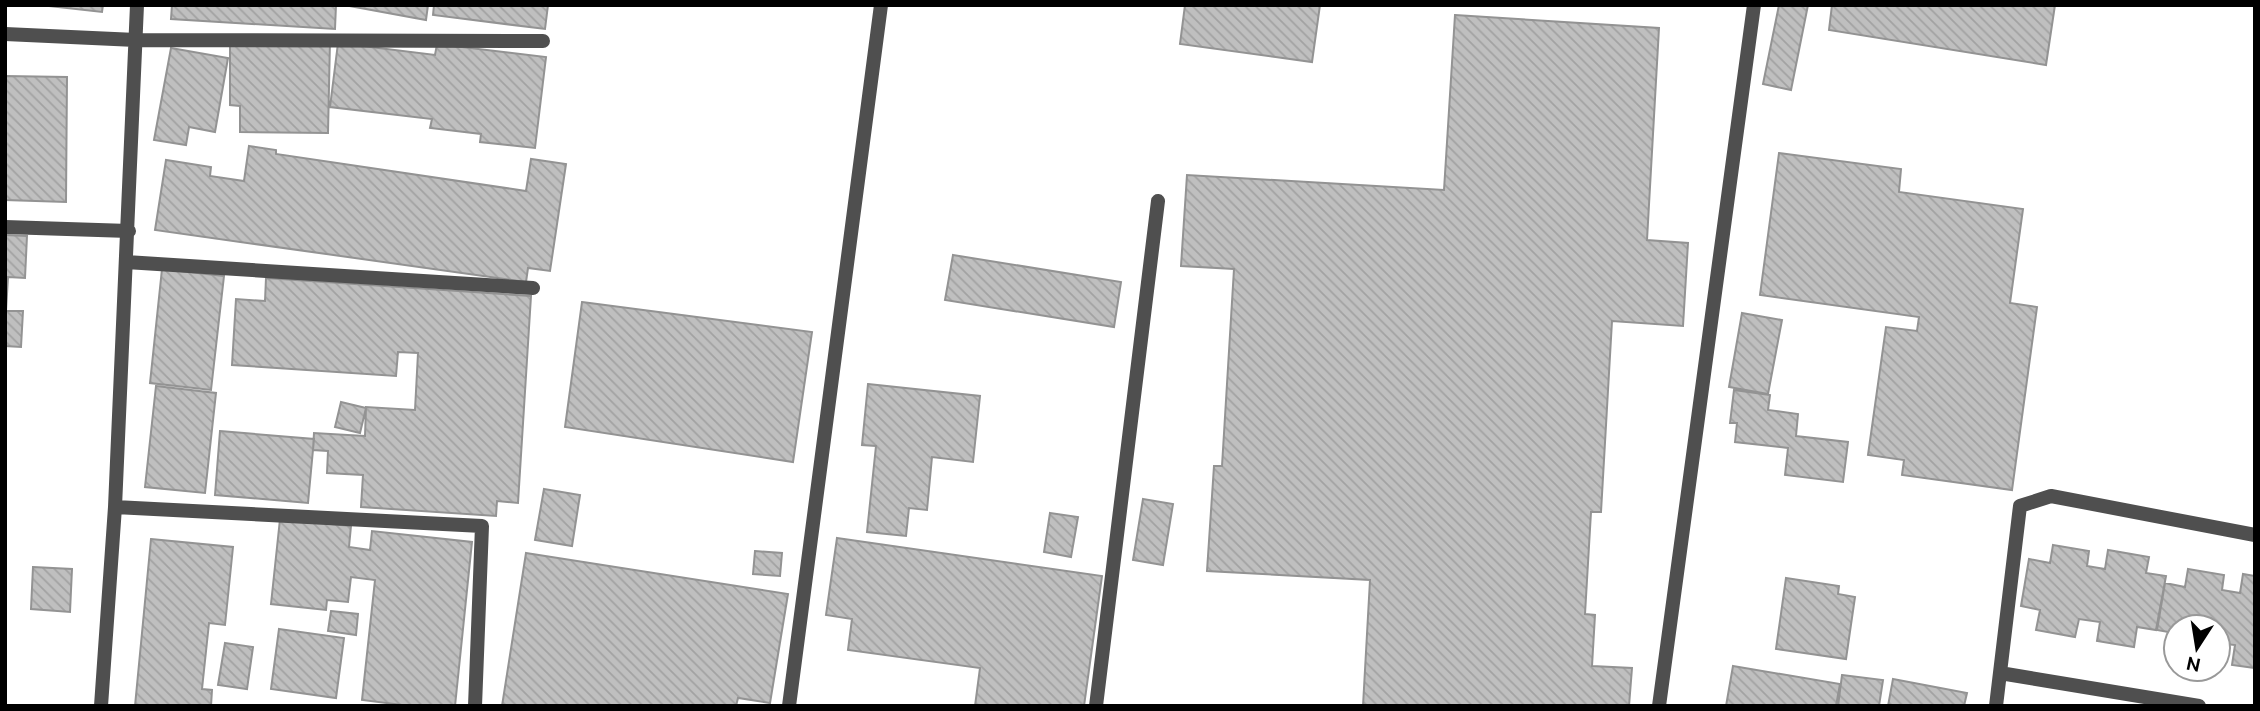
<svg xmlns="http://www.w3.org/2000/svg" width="2260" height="711" viewBox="0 0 2260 711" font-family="Ubuntu,sans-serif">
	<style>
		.building { fill: url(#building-back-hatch); stroke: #939393; stroke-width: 2 }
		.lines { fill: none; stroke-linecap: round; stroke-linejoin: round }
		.lane { stroke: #4f4f4f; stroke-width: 14 }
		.street { stroke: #4f4f4f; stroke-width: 14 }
	</style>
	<defs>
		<pattern id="building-back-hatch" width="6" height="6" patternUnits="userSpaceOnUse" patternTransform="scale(1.75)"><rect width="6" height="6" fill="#bfbfbf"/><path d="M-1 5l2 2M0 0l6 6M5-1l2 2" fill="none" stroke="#a2a2a2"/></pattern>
	</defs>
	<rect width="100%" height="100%" fill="#fff"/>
	<path class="building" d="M40 5H103L102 12Z
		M172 5H336L335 29 171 19Z
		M344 5H428L426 20Z
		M434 5H548L545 29 433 15Z
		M1185 5H1320L1312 62 1180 44Z
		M1779 5H1808L1791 90 1763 84Z
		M1832 5H2055L2046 65 1829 30Z
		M1455 15 1659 28 1647 240 1688 243 1683 326 1612 321 1601 512H1591L1585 614 1595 615 1592 666 1632 668 1629 706H1363L1370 580 1207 571 1214 466H1222L1234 269 1181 266 1187 175 1444 190Z
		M230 40 330 41 328 133 240 132V106L230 105Z
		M338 43 435 55 437 44 546 57 535 148 480 142 481 134 430 128 432 119 330 107Z
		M171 48 228 58 215 132 189 127 186 145 154 140Z
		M5 76 67 77 66 202 5 200Z
		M249 146 276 150V154L526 191 531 159 566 164 550 271 528 268 526 282 155 230 166 160 211 167 210 176 244 181Z
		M1779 153 1901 169 1899 192 2023 209 2010 303 2037 307 2012 490 1902 475 1904 460 1868 455 1886 327 1917 331 1919 317 1760 295Z
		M5 235 27 236 25 278 8 277 6 311H23L21 347 5 346Z
		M953 255 1121 282 1114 327 945 300Z
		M162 269 224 276 211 390 150 383Z
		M266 278 531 296 518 503 497 501 496 516 361 507 363 475 327 473 328 451 313 450 314 433 365 436 366 407 415 410 418 353 398 352 396 376 232 365 236 299 265 301Z
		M582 302 812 332 793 462 565 427Z
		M1742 313 1782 320 1768 394 1729 387Z
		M868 384 980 396 973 462 932 457 927 510 909 508 906 536 867 532 876 446 862 445Z
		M156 386 216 393 205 493 145 487Z
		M1734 390 1770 395 1768 410 1798 414 1796 436 1848 442 1843 482 1785 475 1788 448 1735 442 1737 423H1730Z
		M341 402 366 408 360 433 335 427Z
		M220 431 314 439 308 503 215 495Z
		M544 489 580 495 572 546 535 540Z
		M1143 499 1173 504 1163 565 1133 560Z
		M1050 513 1078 517 1071 557 1044 552Z
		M280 519 351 526 349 547 370 550 372 531 472 542 455 706H410L362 700 375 580 351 577 348 602 327 600 326 610 271 604Z
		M837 538 1102 576 1084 706H975L980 668 848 650 852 619 826 615Z
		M151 539 233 547 225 625 209 623 202 689 212 690 211 706H135Z
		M2053 545 2089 551 2087 566 2105 569 2108 550 2149 557 2146 573 2166 576 2156 630 2137 627 2134 647 2097 641 2100 622 2079 619 2075 637 2036 630 2040 610 2021 606 2029 559 2050 563Z
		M755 551 782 553 780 576 753 574Z
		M526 553 788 594 770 703 738 698 736 706H502Z
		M33 567 72 569 70 612 31 609Z
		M2188 569 2224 575 2222 590 2240 593 2243 574 2255 576V668L2232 665 2235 645 2218 643V627H2176V654L2171 653 2174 633 2157 630 2165 583 2185 587Z
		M1786 578 1839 586 1838 594 1855 597 1846 659 1776 649Z
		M331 611 358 614 356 635 328 631Z
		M279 629 344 638 336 698 271 689Z
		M225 643 253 647 247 689 218 685Z
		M1733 666 1840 684 1836 706H1726Z
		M1842 675 1883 680 1879 706H1838Z
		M1893 679 1967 693 1964 706H1888Z"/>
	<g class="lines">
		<path class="lane" d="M789 706 881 5
			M1096 706 1158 201"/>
		<path class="street" d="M5 34 136 40 543 41
			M5 227 129 231
			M126 262 533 288
			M115 507 482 526 475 706
			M2000 673 2199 706
			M101 706 115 507 137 5
			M1659 706 1754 5
			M1996 706 2020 506 2051 496 2255 535"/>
	</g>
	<rect width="2260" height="711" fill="none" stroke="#000000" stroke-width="14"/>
	<g transform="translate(2197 648) rotate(192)"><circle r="33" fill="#ffffff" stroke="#999999" stroke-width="2"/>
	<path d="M0-5L12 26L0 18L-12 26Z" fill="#000000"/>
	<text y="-10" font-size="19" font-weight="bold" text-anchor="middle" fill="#000000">N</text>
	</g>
</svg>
